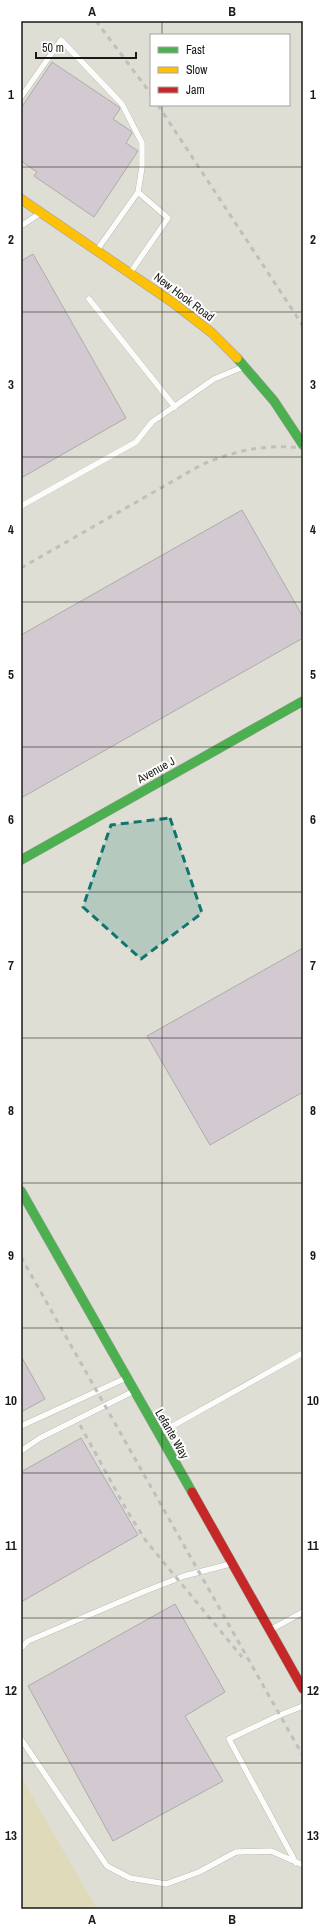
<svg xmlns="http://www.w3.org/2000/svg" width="324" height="1930" viewBox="0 0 324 1930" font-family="'Archivo Narrow',sans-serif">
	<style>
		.built { fill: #dfded4; fill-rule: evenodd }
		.green { fill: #dfdaba }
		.building { fill: #d2cad0; stroke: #acacab }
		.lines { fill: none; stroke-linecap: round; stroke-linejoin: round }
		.lane-casing { stroke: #a0a09d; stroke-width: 6 }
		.fast-casing { stroke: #a0a09d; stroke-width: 10 }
		.slow-casing { stroke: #a0a09d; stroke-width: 10 }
		.jam-casing { stroke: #a0a09d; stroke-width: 10 }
		.lane { stroke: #fcfcfb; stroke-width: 5.5 }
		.fast { stroke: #4caf50; stroke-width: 9 }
		.slow { stroke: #ffc107; stroke-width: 9 }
		.jam { stroke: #c62828; stroke-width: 9 }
		.rail { stroke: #bfbfbf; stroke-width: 3; stroke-dasharray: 5 5; stroke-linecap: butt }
		.marked { fill: #0f766e; fill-opacity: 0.2; stroke: #0f766e; stroke-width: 3; stroke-dasharray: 8 5; stroke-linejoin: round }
		.grid { fill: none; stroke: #1a1a17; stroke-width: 1; stroke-opacity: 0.55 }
		.labels { text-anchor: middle; stroke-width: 4; stroke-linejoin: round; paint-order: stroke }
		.street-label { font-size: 12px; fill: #1a1a17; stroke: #fff }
		.neatline { fill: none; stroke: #1a1a17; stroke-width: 1.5 }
		.grid-label { font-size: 13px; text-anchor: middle; font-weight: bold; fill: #1a1a17 }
	</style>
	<rect width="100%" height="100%" fill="#e9e9e5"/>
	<path class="built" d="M21 21H303V1909H95L21 1780ZM151 35H289V105H151Z"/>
	<path class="green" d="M21 1777 97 1909H21Z"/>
	<path class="building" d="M52 62 119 107 120 109 113 119 131 131 132 133 126 143 138 151 94 217 34 176 37 172 21 161V108Z
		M33 254 126 418 21 478V261Z
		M242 510 303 617V638L21 798V635Z
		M303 948V1092L210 1145 147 1036Z
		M21 1356 45 1399 21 1412Z
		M81 1438 138 1535 21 1602V1472Z
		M175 1604 225 1692 185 1716 223 1781 113 1841 28 1686Z"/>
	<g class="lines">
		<defs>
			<path id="lane" d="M21 97 61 40 122 104 142 143V167L138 192
				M21 226 39 214
				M97 250 138 192 168 218 130 273
				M89 299 175 407
				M21 506 136 442 152 422 214 379 243 367
				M21 1426 126 1378
				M160 1433 303 1353
				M21 1451 40 1438 132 1392
				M270 1630 303 1612
				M21 1648 28 1641 143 1592 184 1576 230 1564
				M21 1739 107 1866 130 1878 166 1884 199 1872 236 1852 271 1851 303 1865
				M296 1863 229 1739 280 1715 303 1706"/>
			<path id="fast" d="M237 358 274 401 303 445
				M21 860 303 701
				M21 1191 192 1492"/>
			<path id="slow" d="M21 199 172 302 212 333 237 358"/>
			<path id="jam" d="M192 1492 303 1689"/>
		</defs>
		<use href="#lane" class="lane-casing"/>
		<use href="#fast" class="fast-casing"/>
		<use href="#slow" class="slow-casing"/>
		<use href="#jam" class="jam-casing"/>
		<use href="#lane" class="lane"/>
		<use href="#fast" class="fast"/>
		<use href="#slow" class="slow"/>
		<use href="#jam" class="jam"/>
		<path class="rail" d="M96 21 151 94
			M158 105 303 326
			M21 568 201 465C236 450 265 444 303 448
			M21 1257 303 1756
			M80 1425 126 1509 146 1541 242 1657"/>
	</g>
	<path class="marked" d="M170 818 202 913 141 959 83 907 111 825Z"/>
	<path class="grid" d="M162 21V35M162 105V1909M21 167H303M21 312H303M21 457H303M21 602H303M21 747H303M21 892H303M21 1038H303M21 1183H303M21 1328H303M21 1473H303M21 1618H303M21 1763H303"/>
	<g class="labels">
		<g class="street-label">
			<text transform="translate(184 297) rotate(37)" y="4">New Hook Road</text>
			<text transform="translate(156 770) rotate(-29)" y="4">Avenue J</text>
			<text transform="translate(172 1434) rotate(60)" y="4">Lefante Way</text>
		</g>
	</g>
	<rect width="324" height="1930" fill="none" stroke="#ffffff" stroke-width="44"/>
	<rect x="150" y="34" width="140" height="72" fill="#ffffff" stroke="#a3a3a2"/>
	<rect x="158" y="47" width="20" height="6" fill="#4caf50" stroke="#a3a3a2"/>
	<text x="186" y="54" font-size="12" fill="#1a1a17">Fast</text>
	<rect x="158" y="67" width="20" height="6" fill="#ffc107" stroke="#a3a3a2"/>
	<text x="186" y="74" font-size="12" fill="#1a1a17">Slow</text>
	<rect x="158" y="87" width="20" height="6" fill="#c62828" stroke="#a3a3a2"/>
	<text x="186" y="94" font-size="12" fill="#1a1a17">Jam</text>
	<path d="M36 52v6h100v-6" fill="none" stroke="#1a1a17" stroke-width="2"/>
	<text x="42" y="52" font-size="12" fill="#1a1a17" stroke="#ffffff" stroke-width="3" paint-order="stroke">50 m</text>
	<rect x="22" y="22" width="280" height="1886" class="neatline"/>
	<g class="grid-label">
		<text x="92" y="16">A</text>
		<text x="232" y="16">B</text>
		<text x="11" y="99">1</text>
		<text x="313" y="99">1</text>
		<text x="11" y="244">2</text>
		<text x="313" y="244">2</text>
		<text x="11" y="389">3</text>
		<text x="313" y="389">3</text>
		<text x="11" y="534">4</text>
		<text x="313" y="534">4</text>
		<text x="11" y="679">5</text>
		<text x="313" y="679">5</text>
		<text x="11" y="824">6</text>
		<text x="313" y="824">6</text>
		<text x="11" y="970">7</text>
		<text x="313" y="970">7</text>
		<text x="11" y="1115">8</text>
		<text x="313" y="1115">8</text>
		<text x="11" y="1260">9</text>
		<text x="313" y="1260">9</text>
		<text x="11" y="1405">10</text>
		<text x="313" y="1405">10</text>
		<text x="11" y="1550">11</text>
		<text x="313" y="1550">11</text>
		<text x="11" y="1695">12</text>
		<text x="313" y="1695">12</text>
		<text x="11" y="1840">13</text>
		<text x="313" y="1840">13</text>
		<text x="92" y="1924">A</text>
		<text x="232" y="1924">B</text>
	</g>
</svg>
